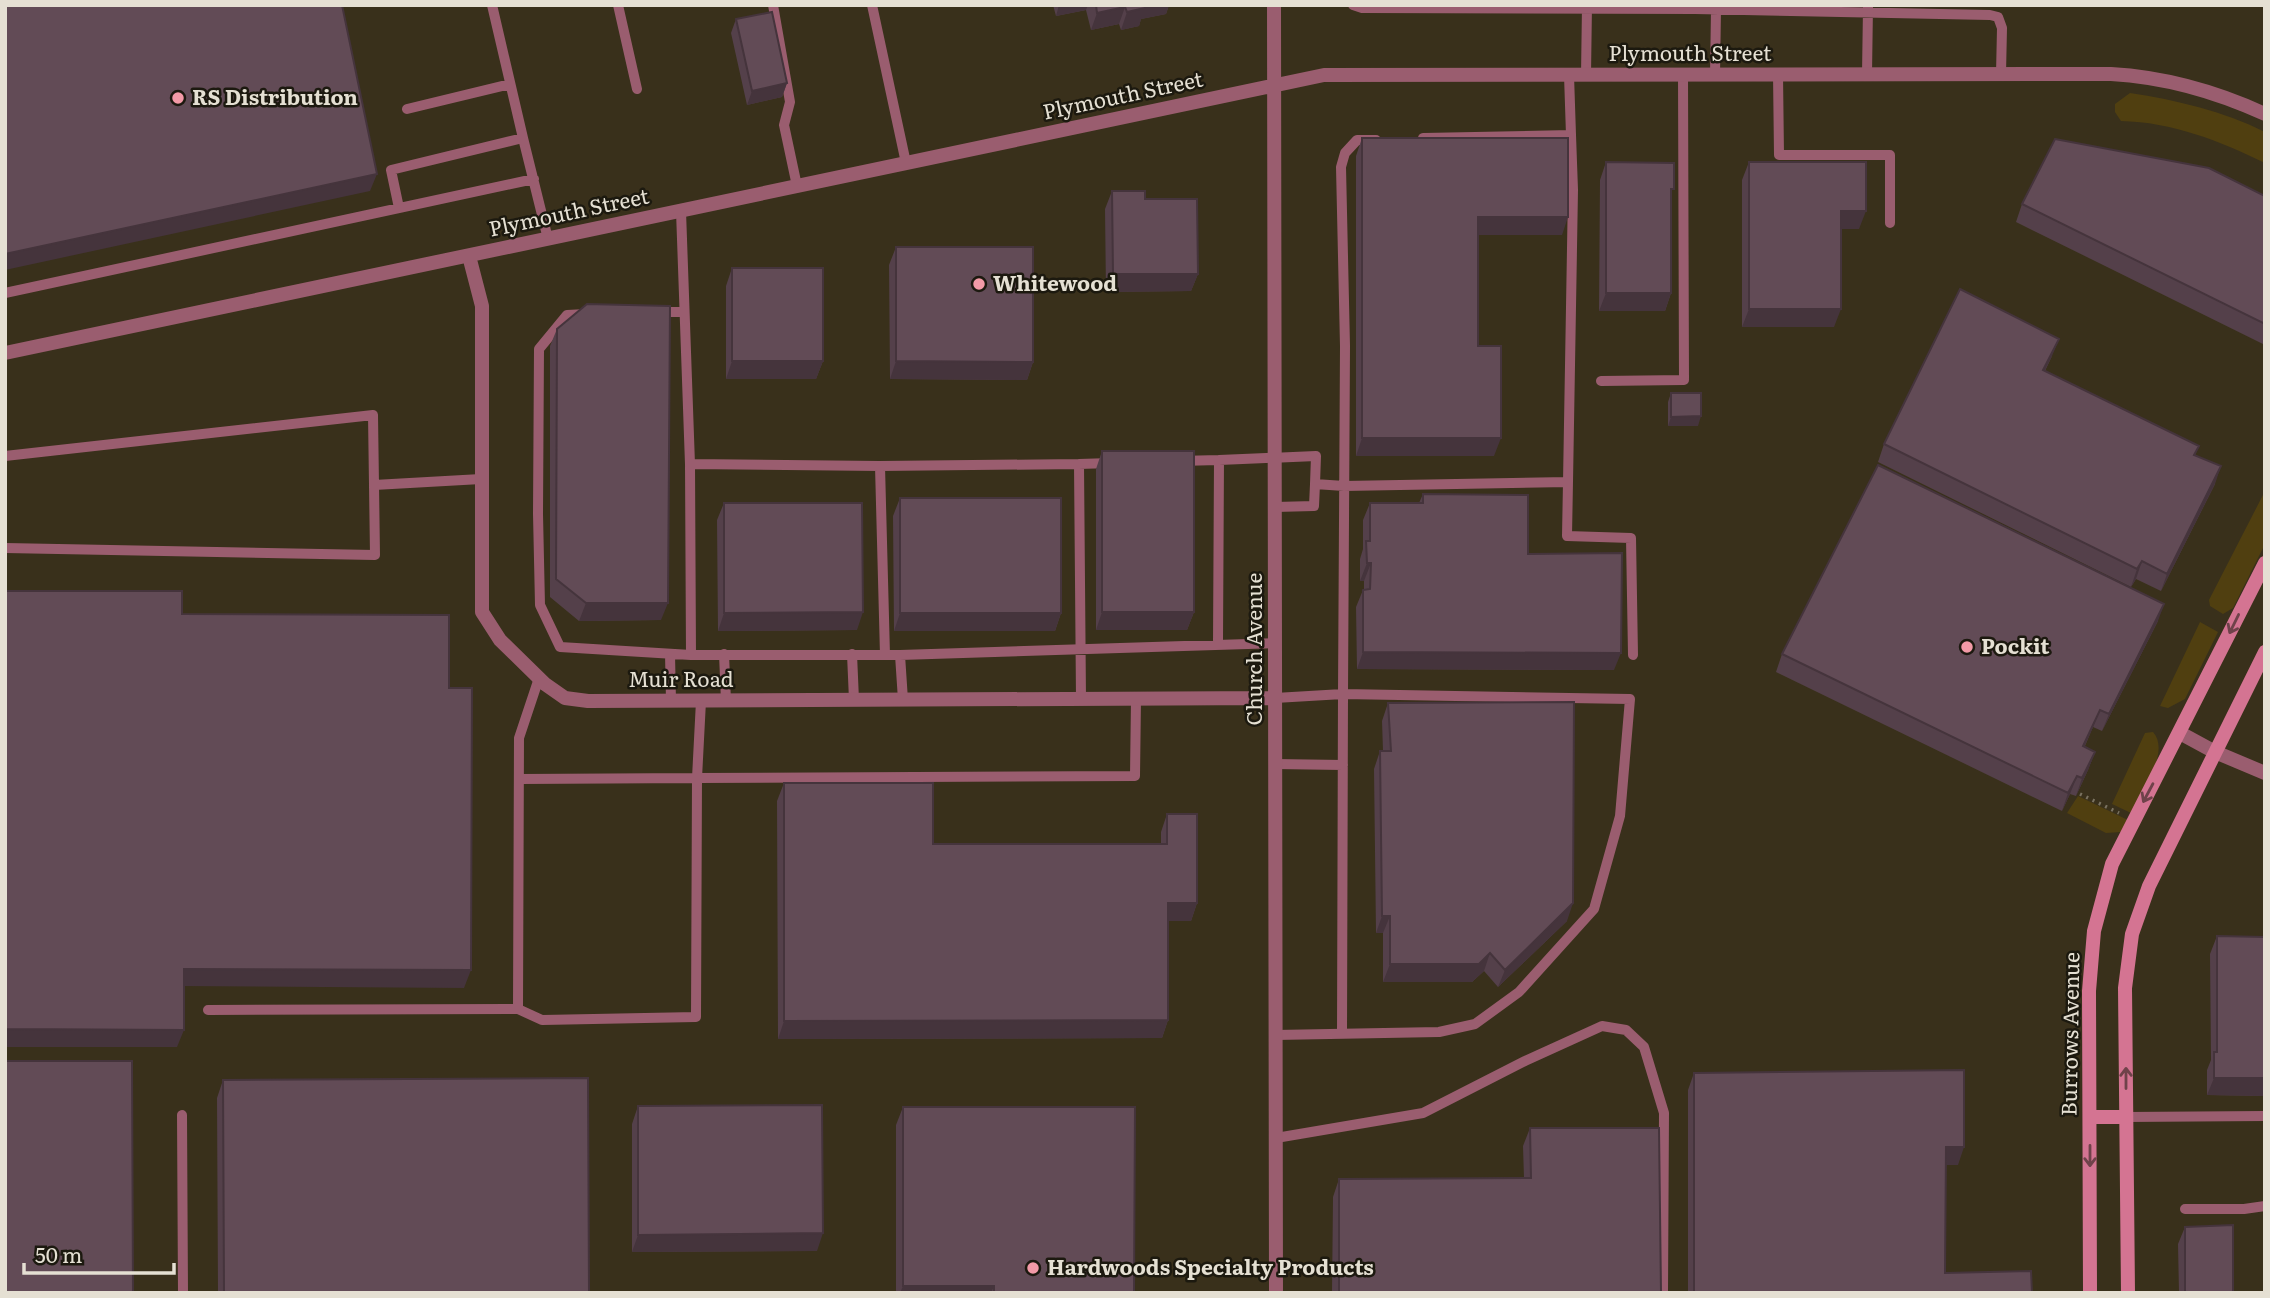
<svg xmlns="http://www.w3.org/2000/svg" width="2270" height="1298" viewBox="0 0 2270 1298" font-family="Literata,serif">
	<style>
		.green { fill: #503f10 }
		.lines { fill: none; stroke-linecap: round; stroke-linejoin: round }
		.path { stroke: #7a7260; stroke-width: 3.5; stroke-dasharray: 2 5; stroke-linecap: butt }
		.lane { stroke: #9a5d6f; stroke-width: 10 }
		.street { stroke: #9a5d6f; stroke-width: 14 }
		.secondary { stroke: #d47492; stroke-width: 14 }
		.wall { fill: #54404a }
		.shaded-wall { fill: #45343c }
		.building { fill: #624b56; stroke: #45343c; stroke-width: 2 }
		.oneway { stroke: #6f424a }
		.poi-dot { fill: #f39aa7; stroke: #1c190f; stroke-width: 2.5 }
		.labels { text-anchor: middle; stroke-width: 5; stroke-linejoin: round; paint-order: stroke }
		.street-label { font-size: 21px; fill: #e5e0d3; stroke: #1c190f }
		.poi-label { font-size: 21px; font-weight: bold; fill: #e5e0d3; stroke: #1c190f; text-anchor: start }
	</style>
	<rect width="100%" height="100%" fill="#39301b"/>
	<path class="green" d="M2130 93C2176 100 2223 111 2265 132V163C2220 141 2172 122 2121 121L2115 112V104Z
		M2265 491V544L2233 608 2223 614 2210 606 2209 600Z
		M2200 622 2218 632 2185 699 2168 708 2160 706Z
		M2153 732C2171 752 2141 792 2131 813L2112 804 2145 733Z
		M2078 796 2128 820 2121 832 2106 833 2067 813Z"/>
	<g class="lines">
		<path class="path" d="M2080 794 2119 813"/>
		<path class="lane" d="M492 5 523 138
			M618 5 637 89
			M773 5 790 102 784 125 797 186
			M872 5 906 163
			M1353 5 1362 8 1695 9
			M1695 5V9L1990 15 1998 17 2002 28 2001 74
			M1778 74 1779 155H1890V223
			M1867 74 1868 7
			M1586 75 1587 5
			M1715 75 1716 9
			M407 109 510 84
			M1423 138 1571 135 1569 75
			M399 208 391 170 523 138 548 239
			M681 211 690 464 691 655
			M5 293 534 179
			M658 312H683
			M586 314 567 315 539 349 538 514 540 605 560 647 691 655H900L1276 643
			M1601 381 1684 380 1683 75
			M5 456 373 415 375 555 5 548
			M1179 461 1219 460
			M690 464 880 466
			M1568 482 1567 536 1631 538 1633 655
			M374 485 481 479
			M1275 507 1314 506 1315 484 1344 486 1568 482 1573 190 1571 135
			M1218 643 1219 460 1316 456 1315 484
			M670 654 671 701
			M724 654 726 701
			M852 654 854 700
			M885 655 880 466 1079 464
			M900 655 903 700
			M1275 698 1343 694 1345 346 1341 167 1345 153 1357 140H1376
			M1081 699 1079 464 1111 463
			M701 701 697 778 1135 776 1136 699
			M1275 764 1343 765
			M520 779 697 778 696 1017 542 1020 518 1009 519 738 539 678
			M208 1010 518 1009
			M1275 1035 1439 1032 1475 1024 1519 992 1594 909 1620 816 1630 699 1343 694 1342 1034
			M182 1115 183 1293
			M2126 1117 2265 1116
			M1276 1138 1423 1113 1525 1061 1602 1026 1626 1030 1644 1047 1664 1113 1663 1293
			M2185 1209H2244L2265 1206"/>
		<path class="street" d="M1274 5 1276 1293
			M469 256 482 306V612L500 640 545 684 565 698 588 701 1275 698
			M5 353 1324 75 2111 74C2164 77 2217 92 2265 114
			M2180 733 2215 752 2265 773"/>
		<path class="secondary" d="M2090 1117H2126
			M2090 1293 2089 991 2094 931 2112 864 2265 563
			M2128 1293 2125 988 2132 934 2149 886 2265 652"/>
	</g>
	<path class="wall" d="M1053 5H1169L1166 14 1141 19 1139 26 1121 30 1119 24 1091 30 1086 10 1056 16Z
		M736 19 787 83 782 97 747 105 731 33Z
		M1362 138 1562 235H1478V346L1494 456H1356V156Z
		M1606 162 1671 197V293L1665 311H1599L1600 180Z
		M1749 162 1859 229H1841L1834 327H1742V180Z
		M1112 191 1145 199 1198 274 1191 291 1106 292 1105 209Z
		M2265 196V345L2016 222 2022 204Z
		M896 247 1033 362 1027 380 890 379 889 265Z
		M732 268 823 361 816 379H726V286Z
		M557 329 661 620 579 621 550 597V346Z
		M2052 356 2045 371 2199 446 2195 455 2215 484 2161 591 2136 579 2131 587 1878 462 1884 444Z
		M1671 393 1698 426H1668V402Z
		M1102 451 1194 612 1187 630H1096V469Z
		M1423 494 1528 554 1614 670 1357 669 1356 607 1363 590 1364 589V581H1360V559L1363 549V520L1370 503H1419Z
		M900 498 1061 613 1055 631H894L893 516Z
		M724 503 857 630 718 631 717 520Z
		M2158 621 2102 731 2093 727 2085 746 2095 752 2088 770 2076 796 2070 794 2062 811 1776 672 1782 654Z
		M1388 703 1567 921 1498 987 1484 971 1472 982H1383V933H1376L1374 769 1380 751H1383L1382 721Z
		M784 783 933 844H1161V832L1167 814 1197 903 1191 921H1168V1020L1162 1038 778 1039 777 801Z
		M2217 936 2265 1096 2207 1095V1070L2211 1060 2210 954Z
		M1694 1073 1958 1165H1946L1945 1273 2032 1293H1688V1090Z
		M223 1080 589 1293H218L217 1098Z
		M638 1106 817 1251 632 1252V1124Z
		M903 1107 1134 1293H896V1125Z
		M1530 1128 1661 1293H1332L1333 1197 1339 1179 1524 1178 1523 1146Z
		M2185 1227 2233 1293H2179L2178 1244Z"/>
	<path class="shaded-wall" d="M1059 5H1088L1086 10 1056 16Z
		M1143 5H1169L1166 14 1141 19 1139 26 1121 30 1127 12Z
		M1125 7 1119 24 1091 30 1097 13Z
		M787 83 782 97 747 105 752 91Z
		M377 174 370 191 5 270V254Z
		M1841 211H1866L1859 229H1834Z
		M1478 217H1568L1562 235H1472Z
		M1113 274H1198L1191 291 1106 292Z
		M1606 293H1671L1665 311H1599Z
		M1749 309H1841L1834 327H1742Z
		M2059 339 2052 356 2036 388 2043 370Z
		M732 361H823L816 379H726Z
		M896 361 1033 362 1027 380 890 379Z
		M1701 416 1698 426H1668L1671 417Z
		M1362 438H1501L1494 456H1356Z
		M2221 466 2215 484 2161 591 2167 574Z
		M2142 561 2136 579 2131 587 2137 569Z
		M1367 563H1371L1364 581H1360Z
		M586 603H668L661 620 579 621Z
		M2164 604 2158 621 2102 731 2109 714Z
		M863 612 857 630 718 631 724 613Z
		M1102 612H1194L1187 630H1096Z
		M900 613H1061L1055 631H894Z
		M1363 652 1621 653 1614 670 1357 669Z
		M2100 710 2093 727 2077 763 2083 746Z
		M2095 752 2088 770 2076 796 2082 778Z
		M2077 776 2070 794 2062 811 2068 793Z
		M1168 903H1197L1191 921H1162Z
		M1573 903 1567 921 1498 987 1505 970Z
		M1382 916H1390L1383 933H1376Z
		M1490 953 1484 971 1472 982H1383L1390 964Z
		M184 969 471 970 464 988 178 986Z
		M1168 1020 1162 1038 778 1039 784 1021Z
		M5 1029 184 1030 177 1047H5Z
		M2214 1078H2265V1096L2207 1095Z
		M1946 1147H1964L1958 1165H1939Z
		M823 1233 817 1251 632 1252 638 1235Z
		M903 1286H994L991 1293H900Z
		M133 1292 132 1293H5Z"/>
	<path class="building" d="M5 5H342L377 174 5 254Z
		M1096 5H1145V8L1127 12 1125 7 1097 13Z
		M772 12 787 83 752 91 736 19Z
		M1362 138H1568V217H1478V346H1501V438H1362Z
		M2055 139 2209 168 2265 196V324L2022 204Z
		M1606 162 1674 163V189H1671V293H1606Z
		M1749 162H1866V211H1841V309H1749Z
		M1112 191H1145V199H1197L1198 274H1113Z
		M896 247H1033V362L896 361Z
		M732 268H823V361H732Z
		M1960 289 2059 339 2043 370 2199 446 2194 455 2221 466 2167 574 2142 561 2137 569 1884 444Z
		M587 304 670 306 668 603H586L556 579 557 329Z
		M1671 393H1701V416L1671 417Z
		M1102 451H1194V612H1102Z
		M1878 465 2164 604 2109 714 2100 710 2083 746 2095 752 2082 778 2077 776 2068 793 1782 654Z
		M1423 494 1528 495V554L1622 553 1621 653 1363 652V590L1370 589 1371 563H1367L1366 541H1370V503H1423Z
		M900 498H1061V613H900Z
		M724 503H862L863 612 724 613Z
		M5 591H182V614L449 615V688H472L471 970 184 969V1030L5 1029Z
		M1574 702 1573 903 1505 970 1490 953 1479 964H1390V916H1382L1380 751H1391L1388 703Z
		M784 783H933V844H1167V814H1197V903H1168V1020L784 1021Z
		M2217 936 2265 937V1078H2214V1052H2217Z
		M5 1061H132L133 1292H5Z
		M1964 1070V1147H1946L1945 1273 2031 1271 2032 1293H1694V1073Z
		M588 1078 589 1293H224L223 1080Z
		M822 1105 823 1233 638 1235V1106Z
		M903 1107H1135L1134 1293H994V1286H903Z
		M1530 1128H1659L1661 1293H1339V1179L1531 1178Z
		M2233 1225V1293H2185V1227Z"/>
	<defs><path id="oneway-shaft" d="M-6 0H5M1.5-3L5.5 0L1.5 3" fill="none" stroke-width="1.6" stroke-linecap="round" stroke-linejoin="round" transform="scale(1.75)"/></defs>
	<g class="oneway">
		<use href="#oneway-shaft" transform="translate(2234 624) rotate(116)"/>
		<use href="#oneway-shaft" transform="translate(2148 793) rotate(118)"/>
		<use href="#oneway-shaft" transform="translate(2126 1078) rotate(-90)"/>
		<use href="#oneway-shaft" transform="translate(2090 1156) rotate(90)"/>
	</g>
	<g class="poi-dot">
		<circle cx="178" cy="98" r="7"/>
		<circle cx="979" cy="284" r="7"/>
		<circle cx="1967" cy="647" r="7"/>
		<circle cx="1033" cy="1268" r="7"/>
	</g>
	<g class="labels">
		<g class="street-label">
			<text x="1690" y="61">Plymouth Street</text>
			<text transform="translate(1123 96) rotate(-12)" y="7">Plymouth Street</text>
			<text transform="translate(569 213) rotate(-12)" y="7">Plymouth Street</text>
			<text transform="translate(1255 649) rotate(-90)" y="7">Church Avenue</text>
			<text x="681" y="687">Muir Road</text>
			<text transform="translate(2071 1034) rotate(-89)" y="7">Burrows Avenue</text>
		</g>
		<g class="poi-label">
			<text x="192" y="105">RS Distribution</text>
			<text x="993" y="291">Whitewood</text>
			<text x="1981" y="654">Pockit</text>
			<text x="1047" y="1275">Hardwoods Specialty Products</text>
		</g>
	</g>
	<rect width="2270" height="1298" fill="none" stroke="#e5e0d3" stroke-width="14"/>
	<path d="M24 1263v10h150v-10" fill="none" stroke="#e5e0d3" stroke-width="3.5"/>
	<text x="35" y="1263" font-size="21" fill="#e5e0d3" stroke="#1c190f" stroke-width="5" paint-order="stroke">50 m</text>
</svg>
